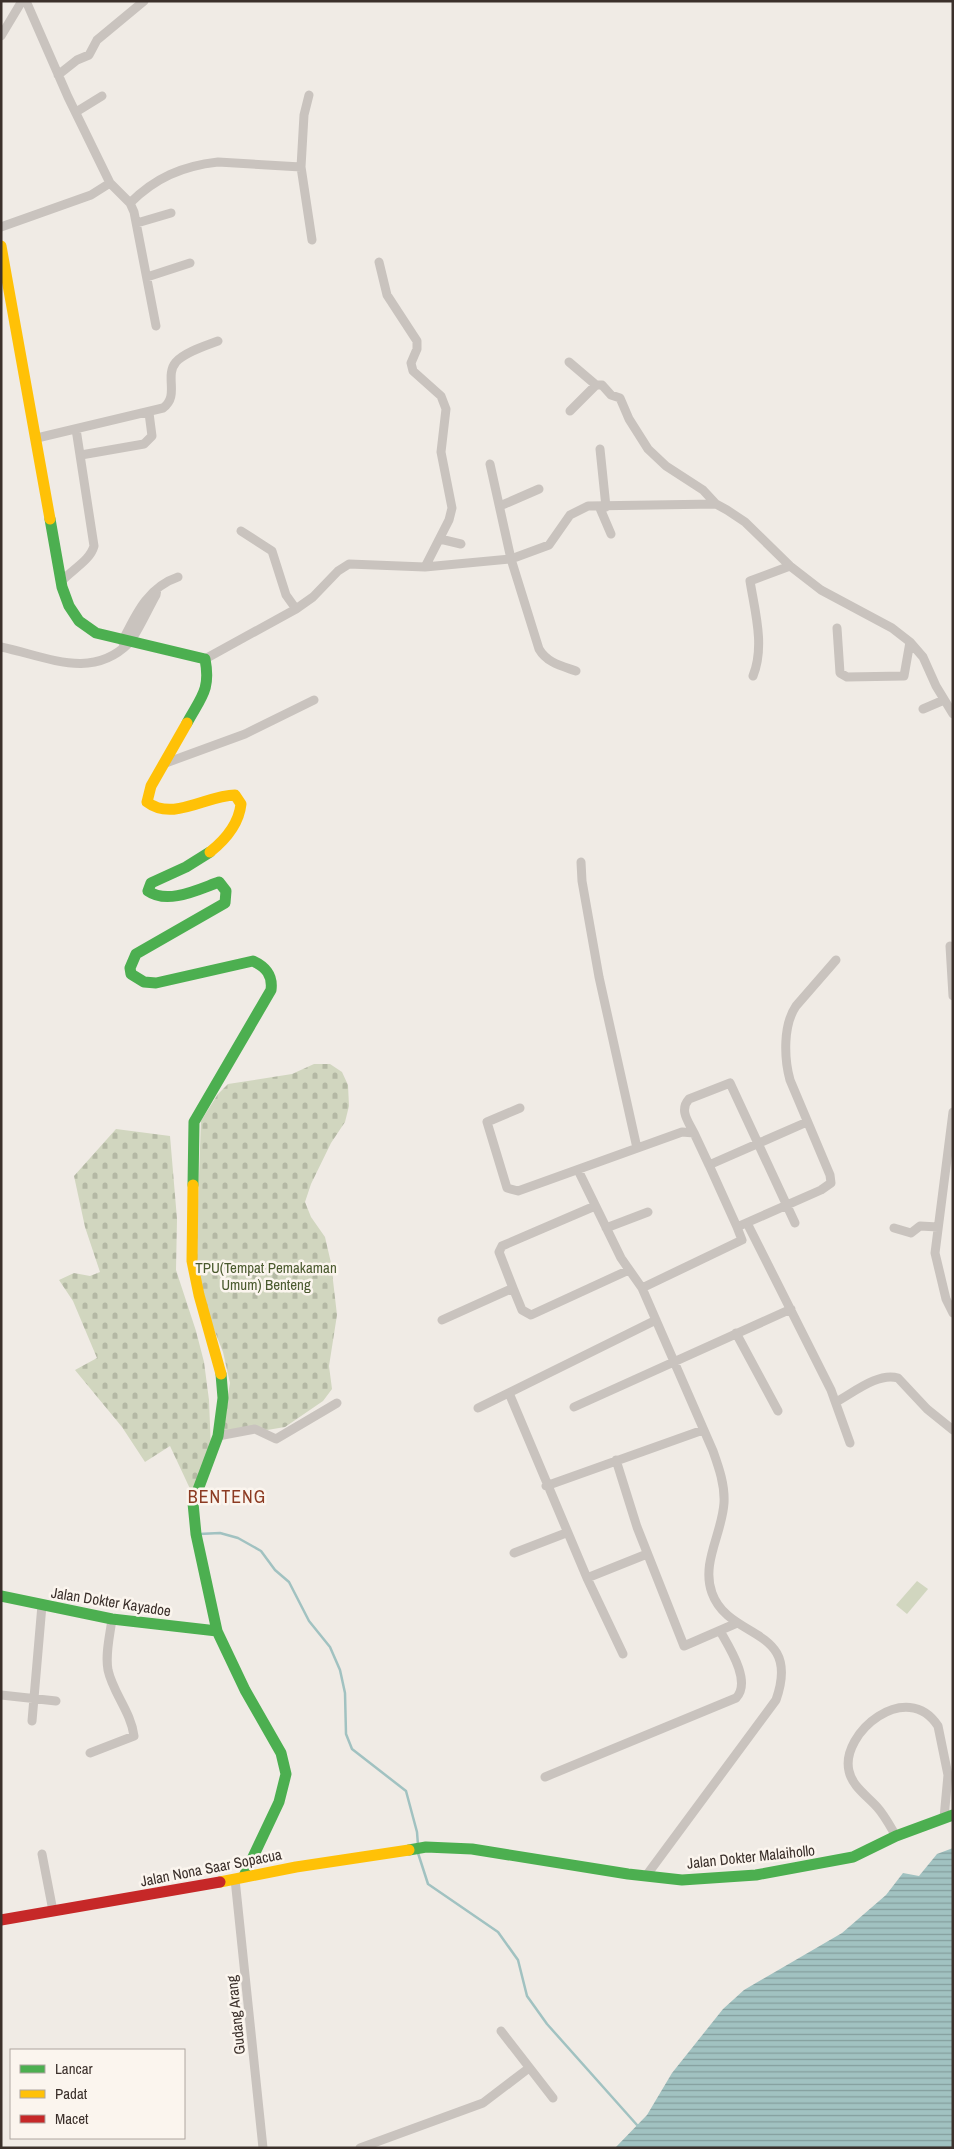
<svg xmlns="http://www.w3.org/2000/svg" width="954" height="2149" viewBox="0 0 954 2149" font-family="'Archivo Narrow',sans-serif">
	<style>
		.cemetery { fill: url(#cemetery-stones) }
		.garden { fill: #d1d6bf }
		.water { fill: url(#water-rules) }
		.lines { fill: none; stroke-linecap: round; stroke-linejoin: round }
		.stream { stroke: #a1c2c1; stroke-width: 2.5 }
		.street { stroke: #c9c3be; stroke-width: 9 }
		.fast { stroke: #4caf50; stroke-width: 11 }
		.slow { stroke: #ffc107; stroke-width: 11 }
		.jam { stroke: #c62828; stroke-width: 11 }
		.labels { text-anchor: middle; stroke-width: 5; stroke-linejoin: round; paint-order: stroke }
		.park-label { font-size: 15px; fill: #4a5a2e; stroke: #fbf5ee }
		.street-label { font-size: 15px; fill: #3b302b; stroke: #fbf5ee }
		.quarter-label { font-size: 18px; letter-spacing: 1px; fill: #8c3b22; stroke: #fbf5ee }
	</style>
	<defs>
		<pattern id="cemetery-stones" width="16" height="16" patternUnits="userSpaceOnUse" patternTransform="scale(1.25)"><rect width="16" height="16" fill="#d1d6bf"/><path d="M2 7V4a2 2 0 0 1 4 0v3zM10 15v-3a2 2 0 0 1 4 0v3z" fill="#b4b8a4"/></pattern>
		<pattern id="water-rules" width="6" height="5" patternUnits="userSpaceOnUse" patternTransform="scale(1.25)"><rect width="6" height="5" fill="#a1c2c1"/><path d="M0 2.5h6" fill="none" stroke="#849e9d"/></pattern>
	</defs>
	<rect width="100%" height="100%" fill="#f0ebe5"/>
	<path class="cemetery" d="M314 1064H330L342 1072 348 1085 349 1106 345 1122 331 1143 311 1184 305 1202 311 1217 325 1237 331 1263 337 1315 329 1366 332 1389 323 1401 285 1427 225 1437 224 1418 230 1383 223 1352 202 1299 196 1258 201 1121 218 1094 228 1084 292 1074Z
		M116 1129 170 1136 177 1219 176 1270 196 1331 204 1362 209 1400 211 1450 192 1493 170 1446 145 1462 122 1427 75 1370 97 1358 73 1301 59 1280 74 1273 90 1276 100 1272 85 1227 74 1176Z"/>
	<path class="garden" d="M917 1581 928 1589 907 1614 896 1605Z"/>
	<path class="water" d="M953 1848V2148H615L647 2115 672 2073 723 2009 744 1990 842 1933 886 1895 903 1873 919 1876 937 1854Z"/>
	<g class="lines">
		<path class="stream" d="M199 1534 220 1533 238 1538 261 1551 275 1570 289 1582 309 1621 330 1647 340 1670 345 1693 346 1734 352 1749 406 1791 417 1832 418 1845
			M418 1853 428 1884 498 1932 518 1960 527 1996 547 2024 637 2125"/>
		<path class="street" d="M26 1 68 97 110 183 130 203 134 212 156 326
			M1 36 22 1
			M58 75 77 60 89 55 97 40 144 1
			M309 95 304 115 301 167 312 240
			M76 112 102 96
			M130 203C155 178 182 166 218 162L301 167
			M137 223 171 213
			M1 227 91 195 110 183
			M379 262 387 295 417 341V349L411 363 413 371 441 396 446 409 441 452 452 508 449 520 425 567
			M147 277 190 263
			M569 362 596 385
			M570 411 596 385H602L611 395 620 398 629 419 648 449 666 466 703 490 716 504
			M37 438 163 408C180 396 164 376 176 362 185 352 205 346 218 341
			M600 449 606 507
			M81 455 144 444 152 436 149 413
			M490 464 511 559 539 649C547 663 562 666 576 671
			M500 506 539 489
			M599 506 611 534
			M241 531 272 551 286 595 296 609
			M440 539 461 544
			M61 582C71 570 90 561 94 546L76 429
			M837 628 840 673 847 677 904 676 910 642
			M123 643V640C136 614 148 587 178 577
			M1 647C46 656 91 681 129 643 137 634 149 607 156 595L157 589
			M205 659 296 609 313 597 338 571 349 564 425 567 511 559 549 545 570 515 588 506 716 504 727 510 745 522 790 566 821 590 892 628 910 642 923 657 936 686 953 714
			M753 676C765 646 755 612 750 581L790 566
			M923 709 944 700
			M163 764 245 734 314 700
			M581 862 582 881 599 977 637 1148
			M950 946 953 996
			M520 1108 487 1122 507 1188 518 1191 682 1132 694 1133 709 1165
			M953 1112 935 1253 946 1299 953 1313
			M694 1133C688 1121 679 1110 689 1099L730 1083 795 1223
			M578 1170 621 1258 642 1288 713 1451C719 1468 725 1485 724 1503 722 1534 701 1563 712 1593 729 1641 802 1626 776 1700L646 1876
			M747 1223 831 1390 850 1443
			M737 1227 709 1165 807 1122
			M606 1228 648 1212
			M894 1228 911 1233 920 1226 938 1227
			M513 1288 522 1310 531 1315 629 1270
			M642 1288 742 1240 737 1227 821 1190 831 1183 830 1175 790 1080C784 1058 783 1025 796 1006L836 960
			M442 1320 513 1288 499 1252 502 1246 595 1206
			M736 1333 778 1411
			M509 1393 587 1578 647 1554
			M836 1402C853 1393 878 1372 898 1378L927 1409 953 1430
			M574 1407 791 1309
			M478 1408 656 1320
			M218 1436 255 1429 276 1439 337 1403
			M616 1460 637 1527 684 1646 737 1623
			M546 1486 703 1430
			M514 1553 566 1533
			M587 1578 623 1654
			M1 1695 56 1701
			M32 1721 42 1605
			M90 1753 134 1736C131 1712 113 1693 108 1670 105 1654 110 1635 112 1619
			M545 1777 736 1698C752 1682 729 1647 720 1631
			M896 1836C890 1826 885 1816 877 1807 867 1796 852 1786 849 1771 840 1733 907 1678 938 1726L948 1775 944 1818
			M42 1854 53 1911
			M235 1879 263 2148
			M501 2031 553 2098
			M360 2148 483 2103 529 2068"/>
		<path class="fast" d="M50 519 62 587 69 606 79 621 96 633 205 659C211 690 201 697 187 723
			M193 1185 194 1122 271 990C273 975 266 967 253 961L156 983 144 982 131 974 130 968 136 954 225 903 226 891 219 882C199 889 168 905 148 891L151 883 186 867 210 852
			M221 1374 223 1398 218 1436 193 1503 196 1534 217 1631 245 1690 281 1753 286 1774 279 1802 244 1876
			M1 1596 112 1619 217 1631
			M409 1850 426 1847 472 1849 628 1874 682 1880 756 1875 853 1857 896 1836 953 1815"/>
		<path class="slow" d="M1 246 50 519
			M187 723 151 786 147 802C173 822 207 795 235 795L241 804C239 823 225 840 210 852
			M193 1185 192 1261 199 1295 221 1374
			M220 1882 296 1867 409 1850"/>
		<path class="jam" d="M1 1920 220 1882"/>
	</g>
	<g class="labels">
		<g class="park-label">
			<text x="266" y="1273">TPU(Tempat Pemakaman<tspan x="266" dy="17">Umum) Benteng</tspan></text>
		</g>
		<g class="street-label">
			<text transform="translate(111 1602) rotate(9)" y="5">Jalan Dokter Kayadoe</text>
			<text transform="translate(751 1857) rotate(-6)" y="5">Jalan Dokter Malaihollo</text>
			<text transform="translate(211 1868) rotate(-11)" y="5">Jalan Nona Saar Sopacua</text>
			<text transform="translate(236 2015) rotate(-96)" y="5">Gudang Arang</text>
		</g>
		<g class="quarter-label">
			<text x="227" y="1503">BENTENG</text>
		</g>
	</g>
	<rect width="954" height="2149" fill="none" stroke="#3b302b" stroke-width="5"/>
	<rect x="10" y="2049" width="175" height="90" fill="#fbf5ee" stroke="#aea6a0"/>
	<rect x="20" y="2065" width="25" height="8" fill="#4caf50" stroke="#aea6a0"/>
	<text x="55" y="2074" font-size="15" fill="#3b302b">Lancar</text>
	<rect x="20" y="2090" width="25" height="8" fill="#ffc107" stroke="#aea6a0"/>
	<text x="55" y="2099" font-size="15" fill="#3b302b">Padat</text>
	<rect x="20" y="2115" width="25" height="8" fill="#c62828" stroke="#aea6a0"/>
	<text x="55" y="2124" font-size="15" fill="#3b302b">Macet</text>
</svg>
